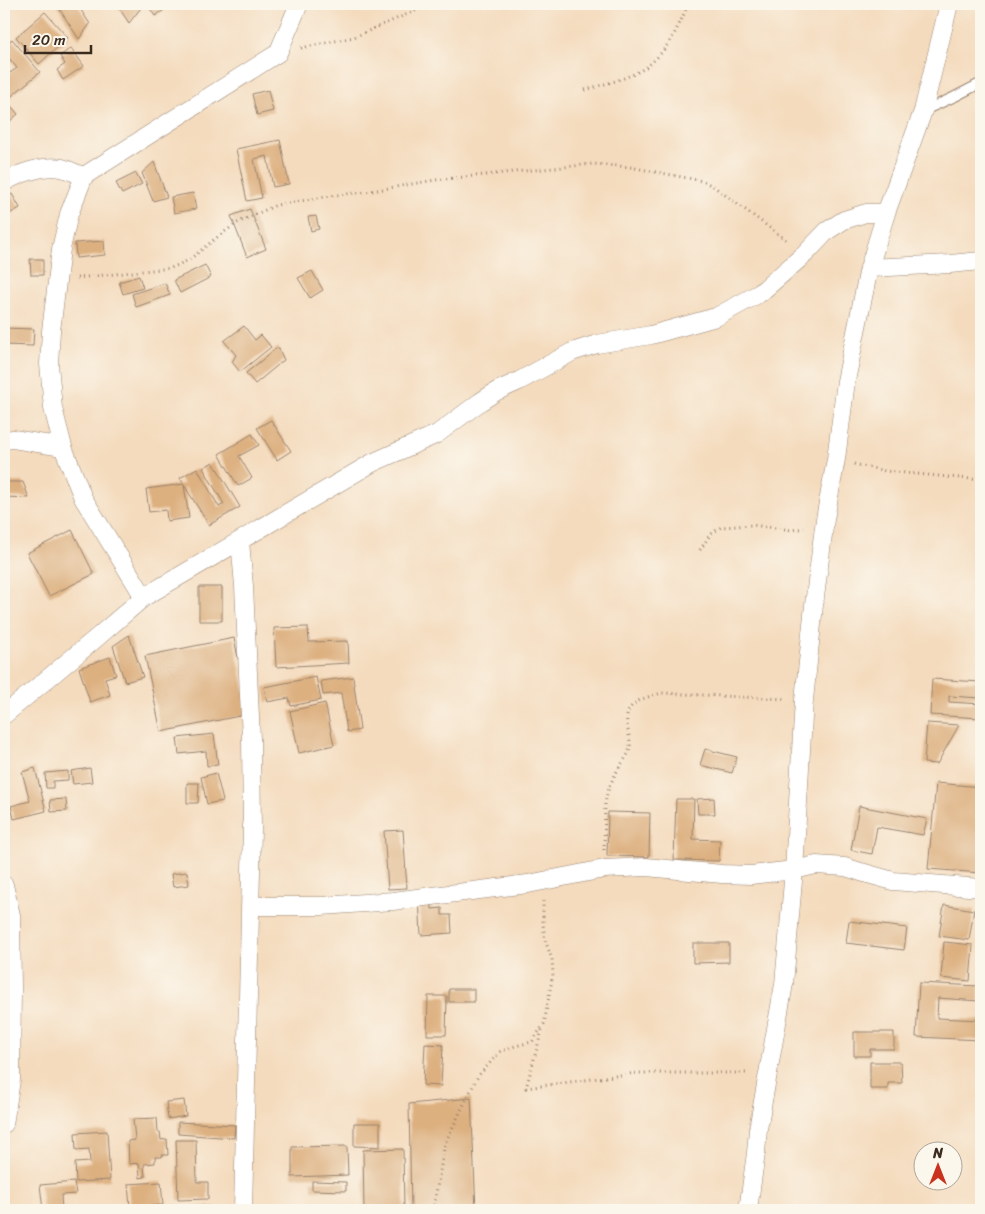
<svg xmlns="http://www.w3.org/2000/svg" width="985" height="1214" viewBox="0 0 985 1214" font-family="Sriracha,sans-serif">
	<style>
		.building { fill: #ddb080 }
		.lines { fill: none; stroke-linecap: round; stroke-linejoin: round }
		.lane-casing { stroke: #98826e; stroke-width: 11 }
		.street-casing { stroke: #98826e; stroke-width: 19 }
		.path { stroke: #98826e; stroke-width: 3; stroke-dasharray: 1 4; stroke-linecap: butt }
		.lane { stroke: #fff; stroke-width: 9 }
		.street { stroke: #fff; stroke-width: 18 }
	</style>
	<rect width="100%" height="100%" fill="#fbf7ec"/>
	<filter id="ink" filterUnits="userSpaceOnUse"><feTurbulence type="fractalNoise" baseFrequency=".02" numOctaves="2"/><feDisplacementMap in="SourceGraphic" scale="10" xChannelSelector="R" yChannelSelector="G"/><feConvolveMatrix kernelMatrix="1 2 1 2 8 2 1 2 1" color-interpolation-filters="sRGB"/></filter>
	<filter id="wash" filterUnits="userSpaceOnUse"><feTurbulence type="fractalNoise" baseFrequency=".0096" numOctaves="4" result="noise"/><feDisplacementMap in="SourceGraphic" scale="20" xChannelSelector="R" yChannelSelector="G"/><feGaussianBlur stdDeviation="1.12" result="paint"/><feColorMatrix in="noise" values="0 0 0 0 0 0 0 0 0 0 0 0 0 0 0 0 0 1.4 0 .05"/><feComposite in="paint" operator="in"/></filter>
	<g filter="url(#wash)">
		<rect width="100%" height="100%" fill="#f4dbbe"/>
		<g id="blocks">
			<path class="building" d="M56 4H77L90 24 79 39Z
				M119 4H144L129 23 117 5Z
				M147 4H173L155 16Z
				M45 12 68 38 39 64 16 37Z
				M12 39 40 72 7 100 4 96V66L10 73 17 68 4 52V46Z
				M71 48 84 66 63 80 57 70 65 64 60 56Z
				M268 90 273 111 257 115 252 94Z
				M4 98 18 114 8 123 4 118Z
				M280 140 289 184 273 187 267 156 254 159 262 198 247 201 236 149Z
				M154 162 167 197 153 201 142 173Z
				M136 173 142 184 122 194 116 183Z
				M193 193 196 209 174 213 171 197Z
				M12 194 20 208 4 217V198Z
				M250 209 266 249 247 257 231 216Z
				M316 216 319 229 311 231 308 217Z
				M104 241 105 255 76 258 75 243Z
				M30 259H43V275H31Z
				M205 265 211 277 180 293 174 280Z
				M312 271 323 290 310 298 298 278Z
				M139 276 143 288 123 294 119 282Z
				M165 283 170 295 136 307 132 294Z
				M244 326 255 340 261 335 271 347 240 372 232 362 236 355 224 341Z
				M4 328 34 329 33 346 4 345Z
				M278 347 284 360 255 384 246 373Z
				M271 420 291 451 277 460 257 428Z
				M252 434 259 445 239 456 252 478 238 486 219 454Z
				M213 462 240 507 209 525 184 485 189 518 167 521 166 510 149 512 146 489 184 484 180 478 197 468 219 507 224 504 203 468Z
				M4 482H23L29 498 4 497Z
				M72 530 94 574 49 596 27 553Z
				M199 587H222V621H199Z
				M308 627 309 642 348 641 349 663 276 667 274 628Z
				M129 635 143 677 125 682 113 646Z
				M234 638 249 714 161 732 145 656Z
				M110 657 116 675 105 678 110 695 90 702 79 668Z
				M316 677 321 700 291 706 289 698 267 702 264 687Z
				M353 677 360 730 347 732 341 693 323 695 321 681Z
				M932 679 981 682V698L949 696V702L981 704V718L930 715Z
				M325 703 334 745 299 753 290 711Z
				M927 723 959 725 937 764 924 763Z
				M214 734 218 765 207 766 206 751 179 754 177 738Z
				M705 749 737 757 732 773 700 765Z
				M35 768 46 811 14 819 11 806 30 801 22 772Z
				M90 768 92 782 73 784 71 771Z
				M68 771V780L53 781V788H46L45 773Z
				M216 773 223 801 207 804 201 777Z
				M187 783H199L198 803H187Z
				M936 783 981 787V873L928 869Z
				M714 798 715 814H698L697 799Z
				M66 799 67 811 51 812 50 800Z
				M676 799H694L693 839 720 840 719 861 674 860Z
				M859 806 927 819 923 835 877 827 872 854 851 850Z
				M608 812 650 813 649 857 607 856Z
				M403 830 407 888 388 889 384 831Z
				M187 872 189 885 173 887 171 874Z
				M431 896 432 909 442 908V915H451L452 933 421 935 419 897Z
				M944 905 974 910 969 940 939 936Z
				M849 921 907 928 904 950 846 943Z
				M944 942 973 945 970 981 941 978Z
				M693 943H729V962L693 963Z
				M919 983 979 986V1001L938 998 937 1018 981 1020V1040L916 1037Z
				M449 989H474V1002H449Z
				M428 996H447L446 1035H427Z
				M854 1032H894V1049H870V1056H854Z
				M425 1044 443 1045 441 1086 423 1085Z
				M870 1062H901L902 1083H888V1089H870Z
				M471 1098 476 1210H411L409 1104Z
				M184 1100 186 1116 168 1119 166 1102Z
				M157 1118 158 1132H160L161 1140 167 1139 168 1155H162V1157H155V1163L144 1164 145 1177 140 1178 139 1163 129 1164 128 1141 135 1140 133 1119Z
				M178 1122 235 1125 234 1138 178 1134Z
				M354 1123H380V1147L354 1146Z
				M107 1131 110 1180 76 1182 75 1163 90 1162 89 1149 76 1150 75 1133Z
				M176 1140H196L197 1182H208V1199L178 1200Z
				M347 1146 348 1175 292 1177V1147Z
				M403 1149 404 1210H364L363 1150Z
				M312 1181 346 1182V1191L312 1190Z
				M74 1182 76 1194 61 1195 62 1210H43L40 1185Z
				M161 1182 163 1205 130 1207 128 1184Z
				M210 1206 209 1210H182V1208Z"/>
		</g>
	</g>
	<g filter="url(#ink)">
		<use href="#blocks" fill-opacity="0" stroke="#98826e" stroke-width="1"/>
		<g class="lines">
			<defs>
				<path id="lane" d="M923 111 954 97 981 83"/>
				<path id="street" d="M4 182C21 173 42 165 62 168 69 170 77 174 84 176
					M869 268 950 264 981 261
					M4 440 13 439 63 447
					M240 541 244 586 251 739 252 828 243 1210
					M144 597 83 498 63 447 53 408 49 364 51 331 61 249 69 214 84 176 278 53 299 4
					M4 715 94 640 144 597 372 463 437 434 480 402 497 391 519 381 572 352 597 344 651 335 716 317 760 293 805 254 827 231 844 220 866 213H886
					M4 885 11 915 12 989 11 1080 4 1124
					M250 906H322L393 901 528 884 604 869 646 867 722 874 751 875 794 870 816 865 845 867 861 872 893 881 981 888
					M748 1210 756 1153 758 1129 784 984 794 870 804 700 814 605 825 519 836 459 846 381 869 268 886 213 923 111 949 4"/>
			</defs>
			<use href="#lane" class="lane-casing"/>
			<use href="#street" class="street-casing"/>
			<path class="path" d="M301 48 354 37 431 4
				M585 90C600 85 615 82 629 76 661 64 676 34 688 4
				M77 278 171 268 189 260 216 238 237 223 276 205 337 195 366 192 435 180 593 164 630 167 703 181 713 186 789 242
				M854 464 885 471 981 480
				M700 550 710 535 721 527 752 525 792 530 804 528
				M604 850 605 804C607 791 612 779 619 768 623 761 629 755 630 747 631 736 624 723 628 712 632 700 651 696 662 693L786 699
				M542 1030 526 1088 636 1073H747
				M433 1210 445 1143 478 1076 500 1052 515 1046 532 1042 544 1024 553 974 552 959 545 940 543 924V901"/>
			<use href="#lane" class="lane"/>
			<use href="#street" class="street"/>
		</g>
	</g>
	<rect width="985" height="1214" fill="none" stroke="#fbf7ec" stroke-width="20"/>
	<g transform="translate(938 1166)"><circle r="24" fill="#fbf7ec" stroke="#aea59a"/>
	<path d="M0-4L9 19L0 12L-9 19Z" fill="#c8321e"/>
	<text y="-8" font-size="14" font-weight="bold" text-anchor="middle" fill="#3b2a1e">N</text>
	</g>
	<path d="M25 45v8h66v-8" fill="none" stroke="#3b2a1e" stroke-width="2.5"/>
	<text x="32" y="45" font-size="15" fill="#3b2a1e" stroke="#fbf7ec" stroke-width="4" paint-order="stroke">20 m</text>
</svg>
